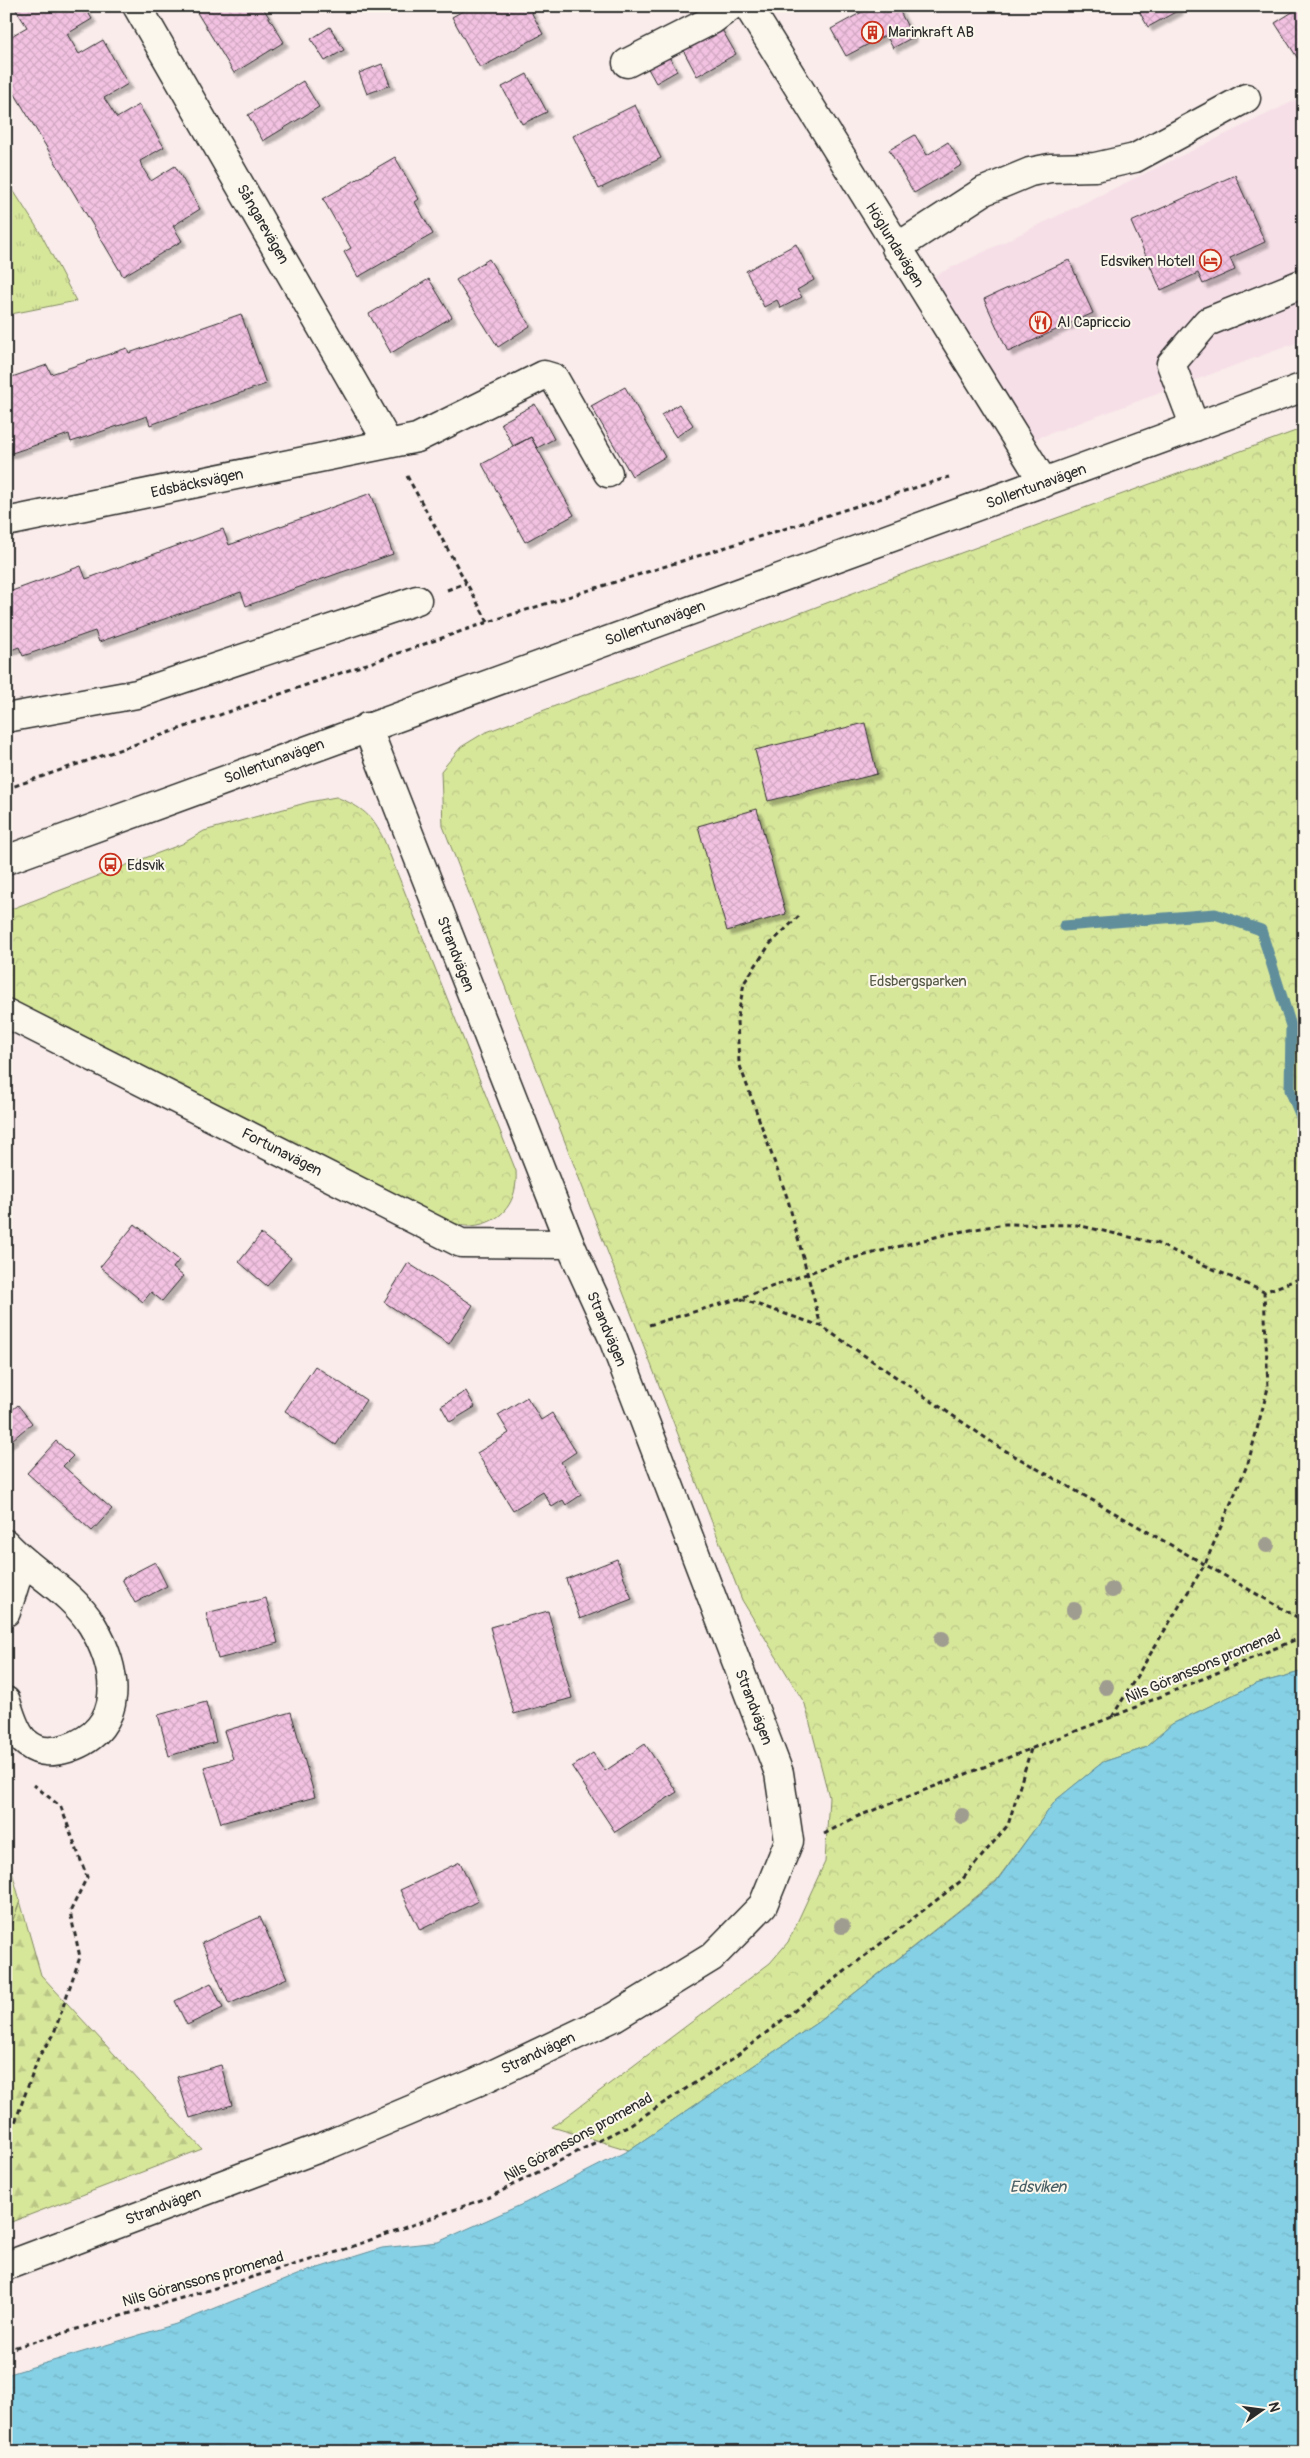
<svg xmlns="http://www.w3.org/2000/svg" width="1310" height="2458" viewBox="0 0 1310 2458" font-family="Pangolin,sans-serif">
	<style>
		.built { fill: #f7dfe8 }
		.grass { fill: url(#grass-tufts); stroke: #818962 }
		.forest { fill: url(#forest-firs); stroke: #818962 }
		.park { fill: url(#park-crowns); stroke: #818962 }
		.garden { fill: #d7e79a; stroke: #818962 }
		.water { fill: url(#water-ripples); stroke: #618e9b }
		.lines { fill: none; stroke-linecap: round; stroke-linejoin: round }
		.stream { stroke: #618e9b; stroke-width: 11 }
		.building { fill: url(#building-cross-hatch); stroke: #2b2b2b; filter: url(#shadow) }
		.minor-casing { stroke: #2b2b2b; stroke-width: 31 }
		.path { stroke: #2b2b2b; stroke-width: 3; stroke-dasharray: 5 4; stroke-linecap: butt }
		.minor { stroke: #fbf7ec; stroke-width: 28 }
		.tree { fill: #9f9c90 }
		.labels { text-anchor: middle; stroke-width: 4; stroke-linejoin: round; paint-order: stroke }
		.poi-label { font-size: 15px; fill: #2b2b2b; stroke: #fbf7ec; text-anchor: start }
		.street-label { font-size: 15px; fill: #2b2b2b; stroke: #fbf7ec }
		.park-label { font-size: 15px; fill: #565a47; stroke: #fbf7ec }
		.water-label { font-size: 16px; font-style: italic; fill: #465d63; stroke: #fbf7ec }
	</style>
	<defs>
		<pattern id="grass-tufts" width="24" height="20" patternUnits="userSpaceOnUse" patternTransform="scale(1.25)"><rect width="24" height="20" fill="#d7e79a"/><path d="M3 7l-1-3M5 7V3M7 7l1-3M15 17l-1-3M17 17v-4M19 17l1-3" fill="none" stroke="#b9c685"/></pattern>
		<pattern id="forest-firs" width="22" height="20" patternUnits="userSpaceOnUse" patternTransform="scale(1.25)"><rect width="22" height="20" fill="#d7e79a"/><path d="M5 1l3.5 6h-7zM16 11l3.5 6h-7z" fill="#b9c685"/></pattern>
		<pattern id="park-crowns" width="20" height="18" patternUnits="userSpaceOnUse" patternTransform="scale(1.25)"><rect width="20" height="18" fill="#d7e79a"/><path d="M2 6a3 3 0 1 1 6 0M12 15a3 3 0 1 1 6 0" fill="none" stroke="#b9c685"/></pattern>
		<pattern id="water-ripples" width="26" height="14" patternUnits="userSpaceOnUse" patternTransform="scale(1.25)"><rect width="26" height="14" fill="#85d0e5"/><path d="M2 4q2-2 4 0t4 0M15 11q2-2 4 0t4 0" fill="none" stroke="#73b3c5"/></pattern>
		<pattern id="building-cross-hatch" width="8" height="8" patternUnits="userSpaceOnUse" patternTransform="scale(1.25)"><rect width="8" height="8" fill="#f3c2e2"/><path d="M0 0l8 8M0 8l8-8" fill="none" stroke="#d0a7c2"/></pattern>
		<filter id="shadow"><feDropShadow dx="4.5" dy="4.5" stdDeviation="1" flood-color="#0004"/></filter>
	</defs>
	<rect width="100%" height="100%" fill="#f9ecea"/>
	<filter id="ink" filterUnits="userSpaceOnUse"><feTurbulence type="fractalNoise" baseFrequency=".02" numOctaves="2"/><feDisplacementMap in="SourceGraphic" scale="10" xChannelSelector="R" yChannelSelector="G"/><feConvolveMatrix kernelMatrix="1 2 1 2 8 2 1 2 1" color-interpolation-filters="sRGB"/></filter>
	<g filter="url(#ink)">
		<path class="built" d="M1296 100 1304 114V340L1027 442 928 279Z"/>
		<path class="grass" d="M6 179 41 234 76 301 6 315Z"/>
		<path class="forest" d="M20 1901 41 1975 202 2149 6 2224V1938Z"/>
		<path class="park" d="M1304 428V1671L1256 1684 1172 1724 1145 1748 1103 1762 1056 1800 996 1881 818 2022 629 2150 552 2127 770 1963 788 1942 825 1862 829 1797 805 1704 742 1600 443 826 441 771 461 747 484 733 903 574Z
			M336 797C362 807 372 815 384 840L516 1171C518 1201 503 1223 471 1226 463 1227 452 1222 444 1220L6 999V911L182 844 204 831 309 802Z"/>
		<path class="garden" d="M6 1850 20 1901 6 1938Z"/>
		<path class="water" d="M1304 1671V2452H6V2375L176 2324 302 2273 382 2248 438 2242 525 2203 629 2150 818 2022 996 1882 1056 1800 1103 1762 1145 1748 1172 1724 1256 1684Z"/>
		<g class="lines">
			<path class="stream" d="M1064 926 1215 914 1261 930 1291 1026 1290 1090 1304 1124"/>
		</g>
		<path class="building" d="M23 6H51L54 12 63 6H84L92 19 67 34 79 54 103 40 128 84 104 98 117 118 139 105 164 147 140 161 142 167 151 181 175 166 200 209 173 226 182 241 123 276 6 79V39L27 27 16 10Z
			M193 6H262L284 42 234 73Z
			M472 6H528L543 34 480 68 452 17Z
			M873 6H897L913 37 893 48 886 35 846 56 831 29Z
			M1136 6H1177L1179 10 1148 27Z
			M1302 6H1304V68L1275 23Z
			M720 26 736 54 697 76 682 48Z
			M330 27 344 50 325 61 311 39Z
			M667 53 677 71 656 83 646 65Z
			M382 64 390 85 367 94 359 73Z
			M527 74 547 112 522 124 502 87Z
			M303 81 319 107 263 141 248 115Z
			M635 105 661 158 599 189 573 136Z
			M915 135 927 155 948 142 962 165 914 193 889 150Z
			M395 157 419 199 415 202 433 234 358 277 344 252 351 248 323 199Z
			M1235 175 1265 242 1230 258 1235 270 1203 284 1198 273 1161 290 1131 222Z
			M796 244 814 280 797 290 802 297 781 308 777 300 764 307 746 271Z
			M489 259 530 326 498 347 456 280Z
			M1069 260 1093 313 1008 352 984 299Z
			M429 279 452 317 391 353 369 314Z
			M241 314 266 384 150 425 147 416 71 442 69 434 6 455V379L47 365 51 374 127 348 129 353Z
			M625 387 665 457 632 476 591 406Z
			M535 404 554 439 537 448 531 437 513 446 501 423Z
			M679 404 693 425 676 437 661 415Z
			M531 437 574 515 525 542 482 464Z
			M371 493 393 554 246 606 241 592 99 642 95 631 23 656 19 647 6 652V586L9 592 81 566 86 579 223 529 229 545Z
			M865 723 877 774 768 801 755 750Z
			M757 809 786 914 727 931 698 826Z
			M135 1224 179 1260 173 1268 183 1276 162 1301 151 1292 143 1302 100 1267Z
			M261 1234 291 1258 267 1286 239 1262Z
			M408 1263 473 1305 449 1344 384 1302Z
			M315 1366 366 1400 336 1445 285 1411Z
			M466 1391 475 1407 450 1422 441 1406Z
			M527 1397 541 1420 552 1413 576 1452 561 1462 581 1495 566 1505 563 1500 552 1507 543 1492 513 1510 477 1453 509 1433 498 1415Z
			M18 1405 32 1423 6 1445V1415Z
			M56 1441 73 1456 63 1466 112 1509 92 1531 27 1473Z
			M617 1559 632 1599 580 1619 566 1579Z
			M155 1562 167 1586 135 1603 122 1579Z
			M266 1598 278 1643 218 1659 206 1613Z
			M548 1611 572 1698 514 1714 490 1627Z
			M206 1702 216 1742 169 1756 158 1715Z
			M291 1712 315 1797 221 1823 204 1767 233 1759 224 1731Z
			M645 1744 677 1792 615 1832 572 1767 593 1753 605 1771Z
			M460 1862 478 1901 420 1930 400 1890Z
			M260 1917 287 1978 229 2004 202 1943Z
			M211 1983 223 2008 187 2025 175 2001Z
			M221 2065 232 2105 190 2118 177 2077Z"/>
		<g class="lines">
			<defs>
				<path id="minor" d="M137 6 388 443
					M748 6 1044 483
					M627 63 712 20 731 6
					M896 248 984 191 1030 172 1050 168 1095 167 1135 158 1246 98
					M1195 427 1171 364 1207 322 1304 283
					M6 522 417 438 544 375 554 378 608 473
					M6 718 137 694 417 600
					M6 860 1304 387
					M6 1013 461 1243 570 1244
					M6 1544C33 1573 71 1591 92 1625 118 1668 128 1728 68 1748 54 1752 41 1754 28 1744 16 1736 10 1714 6 1701
					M6 1612 22 1561
					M6 2266 330 2144 477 2082 614 2017 712 1957 763 1905 789 1841 779 1773 612 1336 570 1244 367 727"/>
			</defs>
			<use href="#minor" class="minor-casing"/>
			<path class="path" d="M407 476 488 622
				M447 590 466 583
				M6 789 488 622 949 477
				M799 916 770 944 744 983 737 1021 739 1063 788 1200 821 1326
				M741 1299 821 1326 999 1447 1304 1621
				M649 1325 741 1298 839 1262 947 1234 1005 1224 1077 1225 1156 1243 1264 1292 1304 1277
				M1112 1717 1205 1564 1248 1463 1268 1388 1264 1292
				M824 1834 856 1817 1112 1717 1304 1636
				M6 2137 14 2125 39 2056 53 2036 80 1957 70 1912 87 1877 61 1807 34 1785
				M6 2350 337 2252 492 2196 631 2124 735 2057 961 1881 1008 1825 1031 1749"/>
			<use href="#minor" class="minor"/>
		</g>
		<g class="tree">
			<circle cx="1267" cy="1545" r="8"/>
			<circle cx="1112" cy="1590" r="8"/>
			<circle cx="1074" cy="1610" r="8"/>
			<circle cx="942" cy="1639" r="8"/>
			<circle cx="1106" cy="1687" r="8"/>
			<circle cx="962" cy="1816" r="8"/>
			<circle cx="842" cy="1926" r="8"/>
		</g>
	</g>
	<defs>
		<symbol id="building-ring" viewBox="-11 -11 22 22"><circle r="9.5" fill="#fbf7ec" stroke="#c8321e" stroke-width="1.5"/><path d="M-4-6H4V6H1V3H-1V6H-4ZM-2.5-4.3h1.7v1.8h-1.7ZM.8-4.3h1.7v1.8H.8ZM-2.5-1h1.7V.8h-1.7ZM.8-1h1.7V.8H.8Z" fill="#c8321e"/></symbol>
		<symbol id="hotel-ring" viewBox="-11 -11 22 22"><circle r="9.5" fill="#fbf7ec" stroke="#c8321e" stroke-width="1.5"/><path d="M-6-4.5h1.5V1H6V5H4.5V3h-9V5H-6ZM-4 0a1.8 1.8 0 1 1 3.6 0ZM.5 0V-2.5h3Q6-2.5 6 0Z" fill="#c8321e"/></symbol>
		<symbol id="restaurant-ring" viewBox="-11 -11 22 22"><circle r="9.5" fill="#fbf7ec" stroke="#c8321e" stroke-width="1.5"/><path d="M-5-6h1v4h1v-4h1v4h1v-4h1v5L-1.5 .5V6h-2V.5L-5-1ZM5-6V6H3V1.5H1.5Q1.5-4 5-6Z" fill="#c8321e"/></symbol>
		<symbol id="bus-ring" viewBox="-11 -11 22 22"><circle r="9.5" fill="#fbf7ec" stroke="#c8321e" stroke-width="1.5"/><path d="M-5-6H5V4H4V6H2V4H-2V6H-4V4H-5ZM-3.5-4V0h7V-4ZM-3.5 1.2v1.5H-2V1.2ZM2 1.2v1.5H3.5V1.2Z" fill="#c8321e"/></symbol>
	</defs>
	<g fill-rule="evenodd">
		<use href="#building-ring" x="860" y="20" width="25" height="25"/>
		<use href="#hotel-ring" x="1198" y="248" width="25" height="25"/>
		<use href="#restaurant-ring" x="1028" y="310" width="25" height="25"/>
		<use href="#bus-ring" x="98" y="852" width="25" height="25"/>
	</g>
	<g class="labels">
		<g class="poi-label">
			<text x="888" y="37">Marinkraft AB</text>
			<text x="1195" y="266" text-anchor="end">Edsviken Hotell</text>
			<text x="1057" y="327">Al Capriccio</text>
			<text x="127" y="870">Edsvik</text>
		</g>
		<g class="street-label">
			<text transform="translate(263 224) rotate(60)" y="5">Sångarevägen</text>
			<text transform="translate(895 245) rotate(58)" y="5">Höglundavägen</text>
			<text transform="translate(197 483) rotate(-12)" y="5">Edsbäcksvägen</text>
			<text transform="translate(1036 486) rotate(-20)" y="5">Sollentunavägen</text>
			<text transform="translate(655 623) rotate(-20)" y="5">Sollentunavägen</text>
			<text transform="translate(274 761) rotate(-20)" y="5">Sollentunavägen</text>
			<text transform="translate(456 954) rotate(69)" y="5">Strandvägen</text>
			<text transform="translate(282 1152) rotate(27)" y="5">Fortunavägen</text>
			<text transform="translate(607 1329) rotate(67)" y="5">Strandvägen</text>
			<text transform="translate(1203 1666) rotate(-23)" y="5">Nils Göranssons promenad</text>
			<text transform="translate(754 1707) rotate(69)" y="5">Strandvägen</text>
			<text transform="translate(538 2053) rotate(-25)" y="5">Strandvägen</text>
			<text transform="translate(578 2137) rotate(-29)" y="5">Nils Göranssons promenad</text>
			<text transform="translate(163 2206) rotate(-21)" y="5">Strandvägen</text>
			<text transform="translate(203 2279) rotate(-16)" y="5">Nils Göranssons promenad</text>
		</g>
		<g class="park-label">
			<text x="918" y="986">Edsbergsparken</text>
		</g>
		<g class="water-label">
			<text x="1038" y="2192">Edsviken</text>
		</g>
	</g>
	<rect width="1310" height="2458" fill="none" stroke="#fbf7ec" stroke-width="25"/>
	<rect x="12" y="12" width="1285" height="2433" fill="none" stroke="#2b2b2b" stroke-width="2" filter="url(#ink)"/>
	<g transform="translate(1262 2410) rotate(76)" stroke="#fbf7ec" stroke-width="4" paint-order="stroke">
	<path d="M0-4L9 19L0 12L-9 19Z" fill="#2b2b2b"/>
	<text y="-8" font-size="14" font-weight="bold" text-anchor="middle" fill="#2b2b2b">N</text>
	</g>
</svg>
